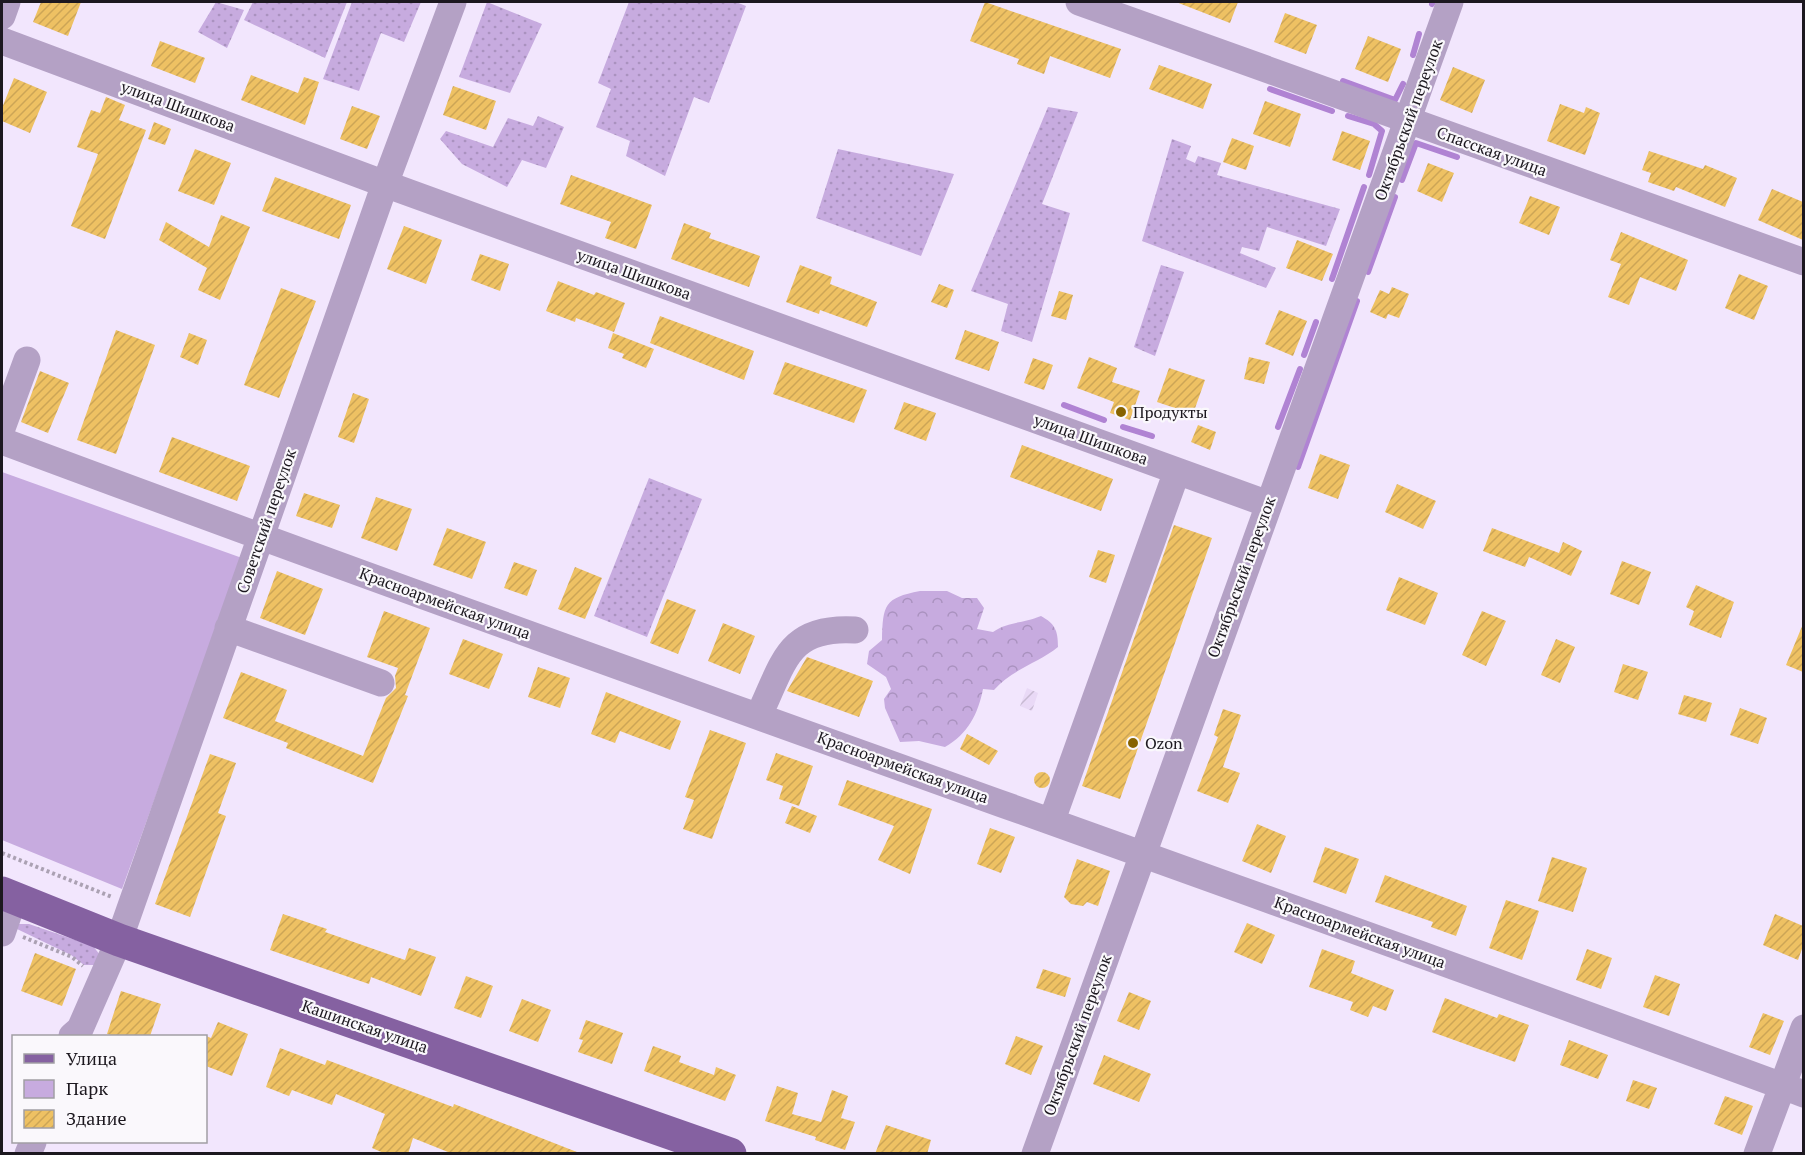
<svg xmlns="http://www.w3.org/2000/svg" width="1805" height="1155" viewBox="0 0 1805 1155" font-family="'PT Serif',serif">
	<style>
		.industrial { fill: url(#industrial-furrows) }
		.green { fill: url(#green-dots) }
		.forest { fill: url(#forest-crowns) }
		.pitch { fill: #c7abdf }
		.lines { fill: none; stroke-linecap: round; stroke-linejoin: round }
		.stream { stroke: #b083d3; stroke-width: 6 }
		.building { fill: url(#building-hatch) }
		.path { stroke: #aba1b3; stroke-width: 4; stroke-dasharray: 3 3; stroke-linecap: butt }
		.minor { stroke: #b4a1c5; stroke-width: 27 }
		.major { stroke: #8561a1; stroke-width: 33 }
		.poi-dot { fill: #876300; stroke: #faf8fc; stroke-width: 2 }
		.labels { text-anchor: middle; stroke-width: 4.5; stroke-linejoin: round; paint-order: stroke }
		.street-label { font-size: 16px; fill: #1c181f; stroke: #faf8fc }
		.poi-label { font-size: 16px; fill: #1c181f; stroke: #faf8fc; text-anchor: start }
	</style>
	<defs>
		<pattern id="industrial-furrows" width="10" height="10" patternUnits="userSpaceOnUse" patternTransform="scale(1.5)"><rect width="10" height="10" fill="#e9d9f6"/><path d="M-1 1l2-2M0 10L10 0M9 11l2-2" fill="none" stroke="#c7bad2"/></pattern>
		<pattern id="green-dots" width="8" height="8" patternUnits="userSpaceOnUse" patternTransform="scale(1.5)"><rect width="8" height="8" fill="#c7abdf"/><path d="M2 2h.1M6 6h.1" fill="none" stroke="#aa92bf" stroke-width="1.8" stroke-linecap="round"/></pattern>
		<pattern id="forest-crowns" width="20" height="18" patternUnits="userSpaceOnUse" patternTransform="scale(1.5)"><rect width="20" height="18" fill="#c7abdf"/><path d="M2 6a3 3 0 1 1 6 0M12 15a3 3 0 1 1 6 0" fill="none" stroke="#aa92bf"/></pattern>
		<pattern id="building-hatch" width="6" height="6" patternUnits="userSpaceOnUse" patternTransform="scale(1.5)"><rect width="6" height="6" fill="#eec163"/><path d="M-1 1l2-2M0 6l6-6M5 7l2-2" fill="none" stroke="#cca556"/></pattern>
	</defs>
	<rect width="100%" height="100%" fill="#f2e6fd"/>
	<path class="industrial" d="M1027 688 1038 693 1032 711 1020 706Z"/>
	<path class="green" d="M216 2 244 10 227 48 198 32Z
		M253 2H347L325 58 244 20Z
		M352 2H421L404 42 381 33 359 91 323 79Z
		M487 2 542 24 510 93 459 77Z
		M629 2H736L746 6 709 103 694 97 665 176 626 156 630 141 596 127 611 89 598 83Z
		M1048 107 1078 112 1042 204 1070 213 1032 342 1001 331 1008 304 971 291Z
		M538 116 564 127 546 168 522 160 507 187 462 164 440 139 446 131 493 147 508 118 533 126Z
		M1172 139 1191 146 1186 159 1195 163 1198 156 1221 163 1217 175 1340 209 1326 246 1267 227 1259 251 1242 247 1240 253 1276 268 1266 288 1142 241Z
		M838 149 954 174 921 256 816 218Z
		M1161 265 1184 272 1155 356 1134 347Z
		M649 478 702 499 647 637 594 616Z
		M19 924H29L93 946 100 955 96 965H84L71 955 17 929Z"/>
	<path class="forest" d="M920 591H947L962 598H977L984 608 977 629 993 632C1009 621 1022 624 1041 616 1055 624 1058 630 1058 647 1038 663 1011 670 994 690L983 689C978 714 968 734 945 747L919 741 900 742 885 708 884 699 891 689 886 677 867 664 869 651 882 640C883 605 884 598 920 591Z"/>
	<path class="pitch" d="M2 472 242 558 122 889 2 840Z"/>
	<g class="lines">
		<path class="stream" d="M1432 4 1433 2
			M1413 55 1419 34
			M1343 81 1395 100 1403 84
			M1270 89 1332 111
			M1348 116 1374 124 1382 131 1369 175
			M1402 180 1416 143 1457 157
			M1368 272 1395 197
			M1332 279 1364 187
			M1304 355 1316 322
			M1064 405 1104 420
			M1123 427 1152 436
			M1278 427 1300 369
			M1298 467 1357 301"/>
	</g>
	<path class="building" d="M41 2H81L68 36 33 22Z
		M985 2 1121 49 1110 78 1050 56 1044 74 1017 64 1019 59 970 41Z
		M1176 2H1238L1230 23Z
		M1285 13 1317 25 1306 54 1274 42Z
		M1368 36 1401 49 1388 82 1355 69Z
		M160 41 205 58 195 83 151 66Z
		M1159 65 1212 84 1203 109 1149 89Z
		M1453 67 1485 80 1472 113 1440 100Z
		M251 75 298 93 304 77 319 82 305 125 241 100Z
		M14 78 47 92 30 133 2 121V108Z
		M453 86 496 101 486 130 443 115Z
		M106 97 125 105 119 120 146 130 105 239 71 226 98 154 77 147 91 110 100 113Z
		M1265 101 1301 114 1290 147 1253 134Z
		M1560 104 1584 113 1586 107 1600 113 1585 155 1547 141Z
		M352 106 380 116 367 149 340 139Z
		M154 122 171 129 165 145 148 139Z
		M1342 131 1370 141 1360 170 1332 160Z
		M1232 138 1254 146 1246 170 1223 162Z
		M195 149 231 163 214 205 178 191Z
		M1649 151 1703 169 1705 165 1737 178 1725 207 1676 187 1674 191 1648 182 1651 173 1642 170Z
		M1428 163 1454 173 1442 202 1417 191Z
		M571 175 652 205 636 249 605 238 611 222 560 204Z
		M275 177 351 205 339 239 262 211Z
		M1772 189 1803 202V240L1758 220Z
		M1530 196 1560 207 1549 235 1519 223Z
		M221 215 250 227 220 300 198 290 207 268 159 240 166 222 209 247Z
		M684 223 711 233 709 238 760 256 749 287 671 259Z
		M404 226 442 240 426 284 387 269Z
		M1621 232 1688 260 1676 291 1640 277 1629 305 1608 297 1621 264 1610 260Z
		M1297 240 1333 254 1322 281 1286 268Z
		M480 254 509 264 500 291 471 280Z
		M800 265 832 277 830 284 877 302 867 327 820 310 819 314 786 302Z
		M1739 274 1768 286 1754 320 1725 308Z
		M558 281 594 295 596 292 625 303 614 332 576 318 575 322 546 311Z
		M939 284 954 290 947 308 931 302Z
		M1392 287 1409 294 1399 318 1388 314 1386 319 1370 312 1380 290 1389 294Z
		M281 288 316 301 279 398 244 385Z
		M1059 291 1073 295 1066 320 1051 316Z
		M1279 310 1307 321 1293 356 1265 344Z
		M660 316 754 351 744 380 650 343Z
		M116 330 155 345 116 454 77 440Z
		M965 330 999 342 989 371 955 359Z
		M189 333 207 340 198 365 180 357Z
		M613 333 654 349 646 368 622 358 624 354 608 348Z
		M1089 357 1117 368 1112 382 1140 391 1130 420 1110 413 1114 402 1077 388Z
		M1249 357 1270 362 1264 384 1244 379Z
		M1033 358 1053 365 1044 390 1024 383Z
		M785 362 867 390 854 423 773 394Z
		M1169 368 1205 380 1193 414 1157 402Z
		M40 371 69 383 48 433 21 422Z
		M353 393 369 399 354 443 338 437Z
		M904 402 936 413 926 441 894 429Z
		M1198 425 1216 432 1210 450 1191 442Z
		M172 437 250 466 237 501 159 472Z
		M1022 445 1113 479 1101 511 1010 477Z
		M1320 454 1350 465 1338 499 1308 488Z
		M1397 484 1436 501 1423 529 1385 512Z
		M304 493 340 505 332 528 296 516Z
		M376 497 412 509 397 551 361 538Z
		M1174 525 1212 538 1120 799 1082 786Z
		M447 528 486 542 472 579 433 565Z
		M1492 528 1559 553 1563 542 1582 551 1571 576 1529 557 1525 567 1483 551Z
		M1098 550 1115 555 1106 583 1089 577Z
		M1622 561 1651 572 1639 605 1610 594Z
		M514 562 537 570 527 596 504 588Z
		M575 567 602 578 585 619 558 609Z
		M277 571 323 589 305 635 260 618Z
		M1399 577 1438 593 1425 625 1386 610Z
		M1696 585 1734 602 1721 638 1689 625 1694 611 1686 607Z
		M667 599 696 610 678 654 650 643Z
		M384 611 430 628 405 695 408 696 373 783 286 748 288 743 223 718 241 672 287 690 275 721 363 756 386 698 396 688 395 676 398 668 367 657Z
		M1482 611 1506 621 1486 666 1462 655Z
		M723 623 755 636 740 674 708 661Z
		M1803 624V672L1786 665Z
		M463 639 503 654 489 689 449 674Z
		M1556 639 1575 647 1560 683 1541 675Z
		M807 657 873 681 859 717 787 691Z
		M1623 664 1648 672 1638 700 1614 692Z
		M538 667 570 678 560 708 528 697Z
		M606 692 681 721 670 750 620 731 615 743 591 734Z
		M1684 695 1712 703 1706 722 1678 714Z
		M1740 708 1767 718 1758 744 1730 735Z
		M1223 709 1241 715 1223 767 1240 773 1228 803 1197 791 1218 737 1214 735Z
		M710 730 746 743 712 839 683 829 694 800 685 797Z
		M967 734 998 751 989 765 960 749Z
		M776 753 813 766 799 806 779 799 783 786 766 780Z
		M210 754 236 763 218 813 226 816 190 917 155 904Z
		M1034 780a8 8 0 1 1 16 0a8 8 0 1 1-16 0Z
		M847 780 932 809 910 874 878 860 894 826 838 805Z
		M792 806 817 816 810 833 785 823Z
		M1257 824 1286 836 1271 873 1242 861Z
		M990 828 1015 837 1001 873 977 864Z
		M1325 847 1359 859 1346 894 1313 882Z
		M1552 857 1587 868 1573 912 1538 901Z
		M1077 859 1110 871 1098 906 1087 902 1083 906 1071 904 1064 897Z
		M1385 875 1467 906 1456 936 1431 927 1433 922 1375 902Z
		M1506 900 1539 911 1522 960 1489 948Z
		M283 914 327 929 325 932 405 960 409 948 436 957 421 996 371 977 369 984 270 950Z
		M1775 914 1803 926V946L1798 960 1763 945Z
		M1247 923 1275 935 1262 964 1234 952Z
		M1322 949 1355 961 1351 973 1394 990 1386 1011 1373 1006 1368 1017 1350 1010 1353 1002 1309 987Z
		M1587 949 1612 958 1601 989 1576 980Z
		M35 953 76 969 62 1006 21 991Z
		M1043 969 1071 978 1065 997 1036 988Z
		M1655 975 1680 984 1669 1016 1643 1007Z
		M466 976 493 986 481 1018 454 1008Z
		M121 991 161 1004 150 1036H116L107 1034Z
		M1129 992 1151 1001 1139 1030 1117 1021Z
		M1445 998 1497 1018 1499 1014 1529 1025 1515 1062 1432 1032Z
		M522 999 551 1010 538 1042 509 1031Z
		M1763 1013 1784 1021 1770 1055 1749 1047Z
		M586 1020 623 1033 612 1064 578 1052 583 1040 579 1039Z
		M218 1022 248 1034 232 1076 206 1066V1036L211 1038Z
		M1016 1036 1043 1046 1031 1075 1005 1064Z
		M1569 1040 1608 1055 1598 1079 1560 1065Z
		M653 1046 681 1056 679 1062 714 1075 716 1067 736 1075 725 1101 644 1071Z
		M280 1048 325 1065 327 1060 453 1107 454 1104 582 1154H453L413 1138 408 1154H386L372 1148 385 1114 336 1094 332 1105 292 1090 289 1096 266 1087Z
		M1104 1055 1151 1074 1139 1102 1093 1084Z
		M1633 1080 1657 1088 1649 1109 1626 1101Z
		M777 1086 798 1093 792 1114 821 1122 832 1090 848 1096 841 1118 855 1122 845 1150 815 1140 816 1137 765 1121Z
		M1725 1096 1753 1106 1742 1135 1714 1124Z
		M886 1125 931 1140 927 1154H875Z"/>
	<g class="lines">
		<path class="path" d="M2 853 112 897
			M23 937 72 957 83 966"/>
		<path class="minor" d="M1079 2 1804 262
			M2 16 7 2
			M2 41 385 184 1268 504
			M2 428 27 360
			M2 441C600 664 1204 873 1804 1094
			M228 628 381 683
			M759 715C784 663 787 626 855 630
			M1052 820 1177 471
			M2 933 14 898
			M72 1036 80 1029 119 940 385 184 453 2
			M28 1154 33 1142
			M1035 1154 1450 2
			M1757 1154 1804 1028"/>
		<path class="major" d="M2 893 119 940 730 1154"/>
	</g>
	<g class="poi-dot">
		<circle cx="1121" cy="412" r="6"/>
		<circle cx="1133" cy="743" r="6"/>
	</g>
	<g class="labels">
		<g class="street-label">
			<text transform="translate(178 106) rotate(20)" y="6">улица Шишкова</text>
			<text transform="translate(1408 120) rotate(-70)" y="6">Октябрьский переулок</text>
			<text transform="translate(1492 151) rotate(20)" y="6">Спасская улица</text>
			<text transform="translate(634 274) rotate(20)" y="6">улица Шишкова</text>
			<text transform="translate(1091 439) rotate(20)" y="6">улица Шишкова</text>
			<text transform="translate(266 521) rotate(-71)" y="6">Советский переулок</text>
			<text transform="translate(1241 577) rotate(-70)" y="6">Октябрьский переулок</text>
			<text transform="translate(445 603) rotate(20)" y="6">Красноармейская улица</text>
			<text transform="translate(903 767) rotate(20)" y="6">Красноармейская улица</text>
			<text transform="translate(1360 932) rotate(20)" y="6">Красноармейская улица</text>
			<text transform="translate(365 1026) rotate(19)" y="6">Кашинская улица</text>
			<text transform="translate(1077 1035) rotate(-70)" y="6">Октябрьский переулок</text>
		</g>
		<g class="poi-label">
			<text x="1133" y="418">Продукты</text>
			<text x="1145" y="749">Ozon</text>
		</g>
	</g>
	<rect width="1805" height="1155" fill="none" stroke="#1c181f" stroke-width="6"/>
	<rect x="12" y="1035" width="195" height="108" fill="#faf8fc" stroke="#a19ea4" stroke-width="1.5"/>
	<rect x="24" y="1054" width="30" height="9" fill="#8561a1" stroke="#a19ea4" stroke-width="1.5"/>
	<text x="66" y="1065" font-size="18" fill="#1c181f">Улица</text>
	<rect x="24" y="1080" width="30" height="18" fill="#c7abdf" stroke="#a19ea4" stroke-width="1.5"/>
	<text x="66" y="1095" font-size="18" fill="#1c181f">Парк</text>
	<rect x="24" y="1110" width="30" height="18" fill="url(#building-hatch)" stroke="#a19ea4" stroke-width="1.5"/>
	<text x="66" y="1125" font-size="18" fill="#1c181f">Здание</text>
</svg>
